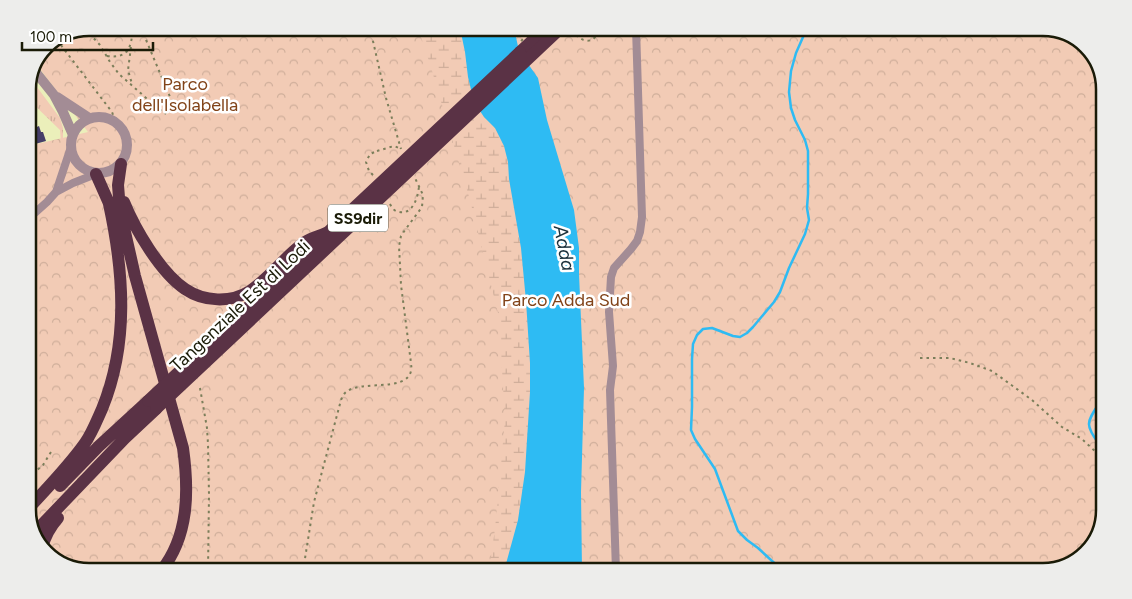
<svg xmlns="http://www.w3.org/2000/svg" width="1132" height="599" viewBox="0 0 1132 599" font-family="Figtree,sans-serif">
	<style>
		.grass { fill: url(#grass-tufts) }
		.forest { fill: url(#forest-crowns) }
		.wetland { fill: url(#wetland-marsh) }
		.water { fill: #2ebbf3 }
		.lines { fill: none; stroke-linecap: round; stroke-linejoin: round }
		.stream { stroke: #2ebbf3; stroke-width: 2.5 }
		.building { fill: #463e68 }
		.path { stroke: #7b7e5a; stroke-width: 2; stroke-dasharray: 2.5 4; stroke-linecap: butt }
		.minor { stroke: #a38c95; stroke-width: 8 }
		.tertiary { stroke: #a38c95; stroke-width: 10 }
		.trunk { stroke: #5a3245; stroke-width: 12 }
		.path-bridge { stroke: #7b7e5a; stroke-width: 2; stroke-dasharray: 2.5 4; stroke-linecap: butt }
		.trunk-bridge { stroke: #5a3245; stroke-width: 12 }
		.labels { text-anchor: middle; stroke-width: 5; stroke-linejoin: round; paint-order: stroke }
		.shield { fill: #fff; stroke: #5f5f51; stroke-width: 1 }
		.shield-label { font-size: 16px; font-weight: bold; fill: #1a1b07 }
		.park-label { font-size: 18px; fill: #814318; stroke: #fff }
		.street-label { font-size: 18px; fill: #1a1b07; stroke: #fff }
		.water-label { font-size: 19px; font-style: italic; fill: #1c313c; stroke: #fff }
		.rim { fill: none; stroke: #1a1b07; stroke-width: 2.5 }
	</style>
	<defs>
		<pattern id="grass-tufts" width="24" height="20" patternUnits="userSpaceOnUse" patternTransform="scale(1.25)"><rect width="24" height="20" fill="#f2cbb5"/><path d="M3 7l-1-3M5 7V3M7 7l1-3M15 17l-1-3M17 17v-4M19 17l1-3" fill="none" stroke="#cfae9a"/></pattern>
		<pattern id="forest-crowns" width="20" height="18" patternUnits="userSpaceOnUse" patternTransform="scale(1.25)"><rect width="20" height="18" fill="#f2cbb5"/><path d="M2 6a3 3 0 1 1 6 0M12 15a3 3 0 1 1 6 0" fill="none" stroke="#cfae9a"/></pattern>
		<pattern id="wetland-marsh" width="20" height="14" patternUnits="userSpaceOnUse" patternTransform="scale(1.25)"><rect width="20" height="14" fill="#f2cbb5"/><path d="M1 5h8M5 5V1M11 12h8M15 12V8" fill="none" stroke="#cfae9a"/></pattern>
	</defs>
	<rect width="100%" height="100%" fill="#ebefba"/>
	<path class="grass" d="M31 79 60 118 63 128V155L62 156 60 130 28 99V85Z"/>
	<path class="forest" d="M89 28H1043L1071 34 1094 55 1104 85 1098 538 1077 561 1043 571H89L61 565 38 544 28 514V146L88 132 37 65 46 45Z"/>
	<path class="wetland" d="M418 28H460L465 52 468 77 484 117 495 128 504 146 508 162 509 179 521 248 526 301 530 363V392L525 472 518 520 504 571H489L495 529 505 420 499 317 470 200 430 64Z"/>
	<path class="water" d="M460 28H514L519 51 538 78 547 120 574 210 579 248V274L584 388 581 492 582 571H504L518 520 525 472 530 392V363L526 301 521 248 509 179 508 162 504 146 495 128 484 117 474 102 468 77 465 52Z"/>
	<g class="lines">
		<path class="stream" d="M1099 444C1084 424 1087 422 1100 402
			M783 571 758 548 747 540 738 531 715 469 695 439 691 430 692 407V359L693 344 697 335 703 329 712 328 733 336 740 337 747 333 753 327 774 302 780 292 789 268 805 234 809 220 807 208 808 194V151L805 140 795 120 791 108 789 92 791 71 796 53 807 28"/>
	</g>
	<path class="building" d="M39 126 41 132H43L46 141 28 146V131Z"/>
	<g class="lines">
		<path class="path" d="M141 28 173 104
			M370 28 386 98 401 149
			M85 29 100 45 110 62 119 74 154 105 166 114
			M572 30C580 43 596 46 599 28
			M57 40 112 112 116 123
			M131 47 128 70 132 84
			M107 56C130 59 131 46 133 28
			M377 151 394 146 399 148
			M390 204C392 208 394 211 399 212 413 215 418 197 419 186
			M920 358H950L970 363 992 371 1032 400 1062 427 1082 439 1099 455
			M200 388 207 428 208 444 209 495 208 571
			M28 478 43 465 51 452
			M303 571 314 502 341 400C342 398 343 395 345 393 359 379 406 393 411 371 412 368 411 366 411 363L401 285 399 246 401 236 405 230 422 207 423 195 415 178"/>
		<path class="minor" d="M56 192 71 147
			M28 219 47 202 56 192 73 183 96 174
			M616 571 610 390 613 366 609 312 611 277 614 268 631 249 637 241 640 232 642 217 636 28"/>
		<path class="tertiary" d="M34 70 54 95 63 112 73 135
			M57 97 89 118
			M71 145a28 28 0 1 1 56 0a28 28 0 1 1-56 0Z"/>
		<path class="trunk" d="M520 52 546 28
			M121 164 118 185 120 210 135 276 183 448C189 491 189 536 161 571
			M96 174 112 210
			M124 202C135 229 160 272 185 289 204 302 231 303 250 291 271 277 285 256 305 242 311 238 319 236 326 233
			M60 486 99 446 148 401
			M28 509C47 488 68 467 85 443 92 433 97 420 102 409 129 343 124 273 109 204
			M34 533 125 438 156 409
			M42 548C45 536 50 527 58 518"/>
		<path class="path-bridge" d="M521 41 536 28
			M373 175 369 171 366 162 370 154 377 151"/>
		<path class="trunk-bridge" d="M148 401 520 52
			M156 409 561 28"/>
	</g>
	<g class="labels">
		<rect class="shield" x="328" y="204.5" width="60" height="27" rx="4"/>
		<g class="shield-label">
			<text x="358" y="224">SS9dir</text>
		</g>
		<g class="park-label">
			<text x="185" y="90">Parco<tspan x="185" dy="21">dell'Isolabella</tspan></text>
			<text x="566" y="306">Parco Adda Sud</text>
		</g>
		<g class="street-label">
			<text transform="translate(240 306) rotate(-43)" y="6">Tangenziale Est di Lodi</text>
		</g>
		<g class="water-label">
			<text transform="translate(565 248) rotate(79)" y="7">Adda</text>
		</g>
	</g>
	<path d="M0 0H1132V599H0ZM89 36H1043A53 53 0 0 1 1096 89V510A53 53 0 0 1 1043 563H89A53 53 0 0 1 36 510V89A53 53 0 0 1 89 36Z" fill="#ededeb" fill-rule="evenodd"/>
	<path class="rim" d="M89 36H1043A53 53 0 0 1 1096 89V510A53 53 0 0 1 1043 563H89A53 53 0 0 1 36 510V89A53 53 0 0 1 89 36Z"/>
	<path d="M22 42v8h131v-8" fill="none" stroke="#1a1b07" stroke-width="2.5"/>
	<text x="30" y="42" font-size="15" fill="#1a1b07" stroke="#ffffff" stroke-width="4" paint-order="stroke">100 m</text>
</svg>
